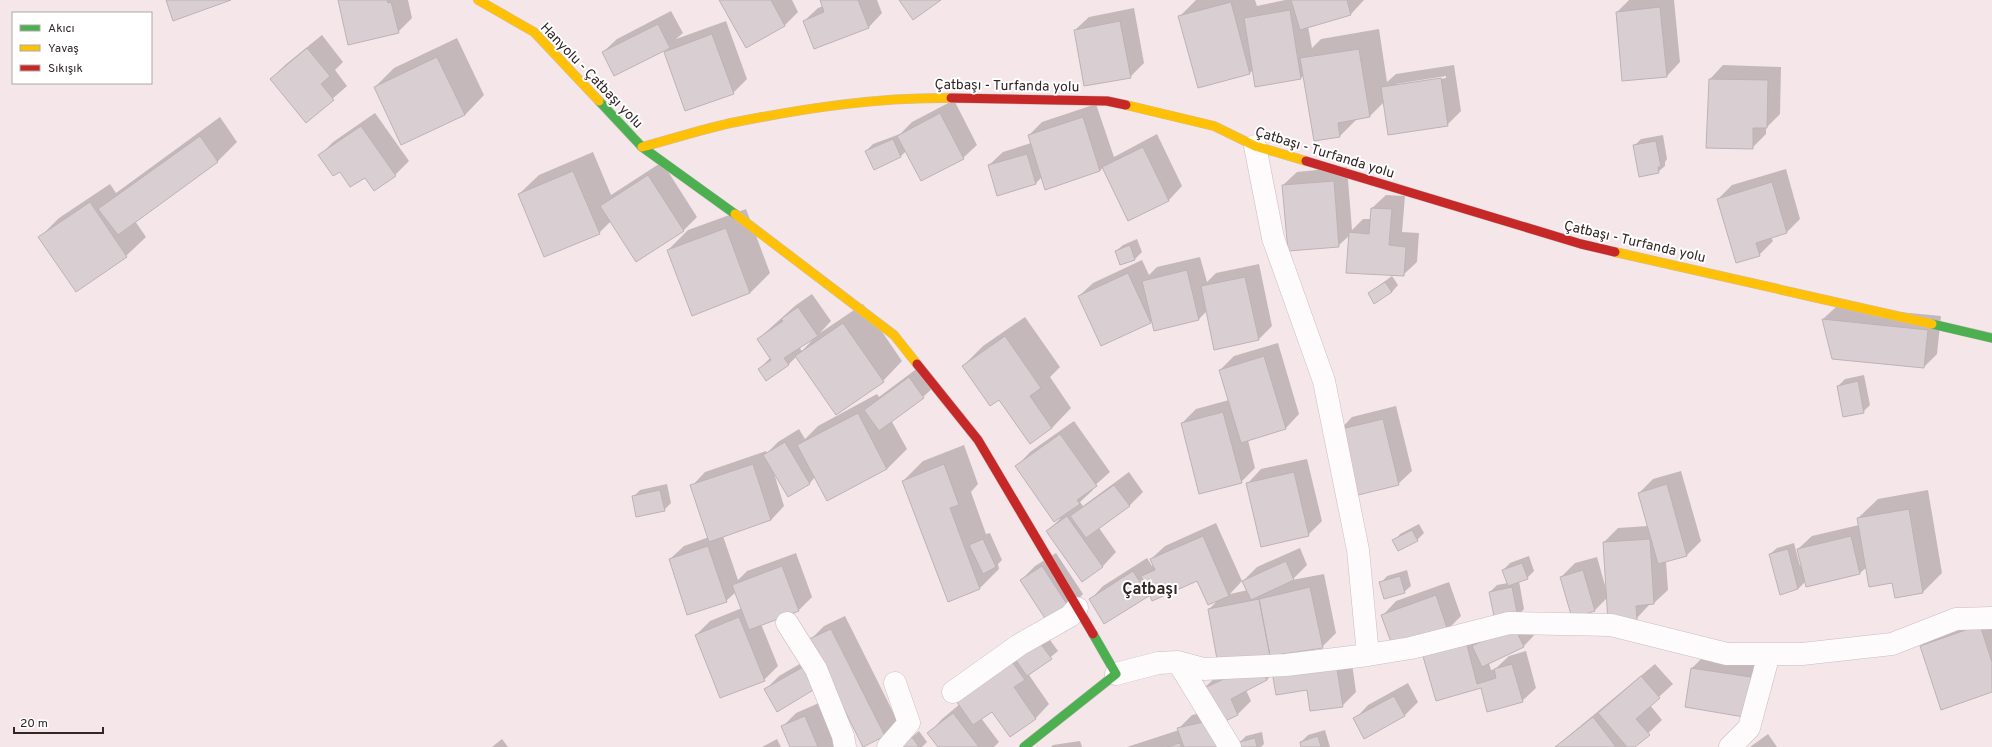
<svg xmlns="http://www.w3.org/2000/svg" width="1992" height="747" viewBox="0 0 1992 747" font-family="Overpass,sans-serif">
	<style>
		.shadow { fill: #0003; fill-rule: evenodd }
		.building { fill: #d9ced1; stroke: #bdb2b6 }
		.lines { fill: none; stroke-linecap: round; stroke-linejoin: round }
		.street-casing { stroke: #cabdbf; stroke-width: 23 }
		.fast-casing { stroke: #cabdbf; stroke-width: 10 }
		.slow-casing { stroke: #cabdbf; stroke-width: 10 }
		.jam-casing { stroke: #cabdbf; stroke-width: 10 }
		.street { stroke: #fefbfc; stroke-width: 22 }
		.fast { stroke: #4caf50; stroke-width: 9 }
		.slow { stroke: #ffc107; stroke-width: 9 }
		.jam { stroke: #c62828; stroke-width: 9 }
		.labels { text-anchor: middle; stroke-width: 4; stroke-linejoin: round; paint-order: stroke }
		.street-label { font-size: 14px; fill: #322627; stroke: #fff }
		.quarter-label { font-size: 16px; font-weight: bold; fill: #322627; stroke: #fff }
	</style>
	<rect width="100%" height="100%" fill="#f5e7e9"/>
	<path class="shadow" d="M339 0H408L412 18 398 32Z
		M720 0H792L798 12 785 25 746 47Z
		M821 0H877L882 13 869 27 804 21 818 8 823 6Z
		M1196 0H1255L1257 6 1285 0H1364L1351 14 1308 26 1312 48 1321 39 1379 29 1387 82 1396 74 1454 65 1461 111 1447 125 1384 102 1370 116 1357 119 1340 136 1315 140 1304 75 1301 78 1253 70 1250 73 1180 16ZM1446 76V78L1396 86V84Z
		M1629 0H1674L1680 62 1667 76 1617 12Z
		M1134 8 1144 63 1130 77 1075 30 1089 17Z
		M671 11 683 33 676 39 726 21 747 79 733 93 665 52 671 46 615 74 603 52 617 39Z
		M322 35 343 62 335 70 347 86 306 122 271 79 285 65Z
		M457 38 484 95 465 115 375 87 394 68Z
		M1723 65 1781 67 1780 114 1766 128V134L1752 148 1707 147 1710 79Z
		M954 100 977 145 963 158 906 151 901 156 874 169 866 151 873 144 900 134 912 122Z
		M1096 104 1114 157 1157 134 1182 186 1169 200 1128 220 1103 167 1100 171 1046 188 1042 177 1036 183 998 194 989 165 1003 152 1031 143 1029 135 1042 122Z
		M375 113 409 161 395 175 365 176 340 170 320 155 333 142Z
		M220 117 237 142 218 161 135 221 146 237 126 256 40 237 59 218 110 184 116 193Z
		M1663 135 1667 159 1665 162V166L1658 172 1634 146 1641 139Z
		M593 152 611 195 662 162 697 217 683 231 611 221 599 233 519 194 539 175Z
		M1347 167 1352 230 1363 219H1371L1372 208 1386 195 1405 196 1402 232 1419 233 1417 262 1403 275 1350 235 1338 246 1283 185 1297 172Z
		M1786 169 1800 219 1787 232 1771 237 1773 241 1759 255 1718 199 1732 185Z
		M746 209 770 273 750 293 692 314 668 250 688 230Z
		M1137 239 1142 252 1135 259 1121 264 1116 251 1123 245Z
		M1200 257 1207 282 1216 273 1259 264 1272 326 1258 340 1207 311 1199 319 1155 330 1153 320 1151 322 1079 296 1093 283 1142 260 1149 275 1157 267Z
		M1392 276 1398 285 1392 292 1369 293Z
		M812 294 831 321 820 333 863 304 902 361 883 381 797 356 788 365 759 369 771 357 758 339 796 305ZM814 338 802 351 799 347Z
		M1837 306 1941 316 1937 354 1924 367 1823 319Z
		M1025 317 1060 367 1050 377 1071 408 1052 428 1000 398 963 366 983 346Z
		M1278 343 1299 414 1286 428 1248 440 1255 468 1241 482 1182 423 1196 409 1229 400 1220 370 1234 356Z
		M923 364 937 384 923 397 891 420 907 449 887 469 827 500 815 477 810 483 788 496 774 473 784 506 771 520 723 536 738 580 747 571 796 553 812 597 799 610 761 624 778 666 764 680 696 635 710 621 742 608 736 592 726 601 670 559 684 546 709 537 692 486 705 472 766 451 767 453 778 442 799 429 805 439 818 426 877 394 879 397Z
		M1864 375 1870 405 1863 412 1838 386 1845 379Z
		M1396 406 1412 471 1398 484 1339 431 1352 417Z
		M1074 421 1110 472 1092 488 1093 490 1080 502 1083 506 1129 472 1143 492 1129 506 1099 528 1116 552 1103 566 1083 580 1047 531 1060 519 1017 466 1030 452Z
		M964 445 978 484 971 492 986 534 990 533 1002 560 998 564 999 569 980 588 903 481 923 461Z
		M1307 459 1322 521 1308 535 1248 483 1261 469Z
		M1681 471 1701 541 1687 555 1666 561 1668 590 1654 603 1650 604 1636 619 1608 597 1595 610 1561 577 1575 563 1597 557 1606 589 1604 542 1618 528 1648 526 1639 493 1653 479Z
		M667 484 671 503 664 510 633 497 640 490Z
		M1928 490 1942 573 1923 592 1893 582 1867 567 1860 573 1806 581 1798 589 1770 554 1777 548 1794 543 1800 566 1802 565 1798 549 1812 536 1859 525 1858 518 1878 499Z
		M1216 523 1242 581 1230 594 1248 590 1243 581 1257 567 1300 548 1307 565 1292 580 1324 574 1336 633 1322 647 1275 655 1280 665 1350 649 1356 692 1342 706 1273 673 1267 680 1246 690 1251 701 1238 714 1227 720 1239 747H1127L1179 730 1178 729 1192 715 1212 710 1203 689 1217 676 1268 656 1209 609 1219 599 1197 580 1148 595 1090 600 1103 586 1147 558 1152 566 1154 565 1151 559 1165 546Z
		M1419 524 1424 533 1417 540 1394 541 1400 534Z
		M1056 553 1083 594 1070 608 1021 580 1035 566Z
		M1529 556 1534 571 1527 578 1519 581 1524 609 1517 616 1490 592 1497 585 1508 583 1503 570 1510 563Z
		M1407 570 1411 586 1404 592 1381 583 1387 576Z
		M1449 582 1461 616 1447 630 1383 615 1396 601Z
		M1992 609V691L1921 646 1941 626Z
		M845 616 898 722 884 736 828 675 765 690 779 676 817 654 810 640 824 626Z
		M1537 632 1524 646 1489 663 1491 670 1495 669 1509 656 1526 651 1536 688 1522 701 1482 686 1436 699 1424 654 1487 633Z
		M1045 633 1058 651 1029 675 1049 704 1036 718 1010 736 992 711 981 718 999 742 994 747H939L929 733 942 719Z
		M1706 654 1764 664 1758 702 1686 706 1692 668Z
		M1655 664 1673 684 1650 705 1662 720 1634 747H1555Z
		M1408 683 1418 702 1405 715 1365 737 1355 719 1368 705Z
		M819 703 837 747H791L782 727 796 713Z
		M1325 730 1330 747H1302L1301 742 1308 735Z
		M919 731 927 742 922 747H900Z
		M1262 732 1264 744 1261 747H1241L1240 742 1246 736Z
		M1768 734 1777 747H1750Z
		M502 739 508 747H492Z
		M777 739 781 747H762Z
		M1080 741 1082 747H1051L1053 745Z"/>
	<path class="building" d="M166 0H231L173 21Z
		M338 0H387L388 3 391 2 399 33 348 45Z
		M719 0H771L785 26 746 48Z
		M820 0H858L869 28 814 49 803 21 824 12Z
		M899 0H941L913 20Z
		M1291 0H1347L1351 15 1300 30Z
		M1231 2 1250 74 1198 88 1178 16Z
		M1660 7 1667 77 1622 81 1616 12Z
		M1290 10 1301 79 1255 87 1244 18Z
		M1120 21 1131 78 1084 86 1074 30Z
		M658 24 670 48 614 76 602 52Z
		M712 34 734 94 685 111 664 52Z
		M307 48 330 76 321 84 334 100 306 123 270 79Z
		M1359 49 1370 117 1338 123 1340 137 1314 141 1300 58Z
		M437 57 465 115 401 145 374 87Z
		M1441 78 1448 126 1388 135 1381 87Z
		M1709 79 1768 80 1767 128H1753V149L1706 148Z
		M940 113 964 159 921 181 897 136Z
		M1083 117 1100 171 1045 190 1028 135Z
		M361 126 396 176 374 191 365 178 350 187 340 172 333 176 318 155Z
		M200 136 218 162 118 235 98 209Z
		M893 139 901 157 874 170 865 151Z
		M1656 141 1661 167H1658L1659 173 1639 177 1633 145Z
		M1143 147 1169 201 1128 221 1102 167Z
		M1027 154 1036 184 997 196 988 165Z
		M573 171 600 234 544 257 518 194Z
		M648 175 684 231 636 262 600 206Z
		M1334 181 1339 247 1288 251 1282 185Z
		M1772 182 1787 233 1756 243 1760 256 1736 263 1717 199Z
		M90 202 127 257 76 292 38 237Z
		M1371 208 1392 209 1389 245 1406 247 1404 276 1346 273 1349 232 1369 234Z
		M726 228 750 293 692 316 667 250Z
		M1130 245 1135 260 1120 265 1115 251Z
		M1187 270 1199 320 1154 331 1142 281Z
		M1128 273 1151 323 1101 346 1078 296Z
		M1245 277 1259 340 1214 350 1201 286Z
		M1385 282 1392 292 1374 304 1368 293Z
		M798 307 818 336 784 358 789 365 766 381 758 369 771 360 757 339 783 321 781 319Z
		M1822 319 1928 330 1924 368 1832 359Z
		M843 323 884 382 836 415 795 356Z
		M1005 336 1041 388 1030 396 1052 428 1030 444 999 400 990 406 962 366Z
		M1264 356 1286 429 1241 443 1219 370Z
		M909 377 924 398 879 431 864 410Z
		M1858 381 1864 413 1843 417 1837 386Z
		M1223 412 1242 483 1199 494 1181 423Z
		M858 413 887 469 827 501 797 445Z
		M1383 419 1399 485 1354 496 1337 430Z
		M1060 434 1097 486 1077 500 1080 504 1054 522 1015 466Z
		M785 442 810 484 788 497 763 455Z
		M753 464 771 520 709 542 690 485Z
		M944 464 959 505 950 508 980 589 948 602 902 481Z
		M1294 472 1309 536 1261 547 1246 483Z
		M1667 484 1687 556 1658 564 1638 493Z
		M1114 485 1130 506 1086 538 1070 516Z
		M660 490 665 511 636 517 632 496Z
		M1909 509 1923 593 1895 598 1892 583 1869 587 1857 518Z
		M1067 516 1103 567 1082 582 1046 531Z
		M1412 530 1418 541 1398 551 1392 540Z
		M1203 536 1229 596 1208 605 1197 581 1152 601 1141 576 1155 570 1150 559Z
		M1851 536 1860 574 1806 587 1797 549Z
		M983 539 996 567 983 574 969 545Z
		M1650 539 1654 604 1636 606 1637 620 1608 622 1603 542Z
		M708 546 727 602 687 615 669 559Z
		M1788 549 1798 589 1780 595 1769 554Z
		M1286 561 1294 580 1251 600 1242 581Z
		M1522 563 1528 579 1508 586 1502 570Z
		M782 566 799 611 749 630 732 585Z
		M1042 566 1070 609 1048 623 1020 580Z
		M1583 570 1595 611 1572 618 1560 577Z
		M1133 571 1149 596 1104 624 1089 599Z
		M1400 576 1405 593 1384 599 1379 582Z
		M1310 587 1323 648 1270 656 1259 599Z
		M1512 587 1518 617 1495 621 1489 592Z
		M1436 595 1448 631 1394 650 1381 615Z
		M1259 599 1270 656 1218 665 1208 609Z
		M739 617 765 681 720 698 695 635Z
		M1980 625 1992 662V692L1941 710 1920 646Z
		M1514 626 1524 647 1482 667 1472 646Z
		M831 629 885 736 863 747 809 639Z
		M1037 639 1052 659 1027 676 1013 656Z
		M1466 641 1477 684 1496 678 1494 669 1512 664 1523 702 1487 712 1481 688 1436 701 1422 653Z
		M1010 659 1025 680 1014 687 1036 719 1010 737 992 712 973 725 954 698Z
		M1336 662 1343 707 1310 711 1307 690 1276 695 1272 671Z
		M803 667 815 689 777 712 764 689Z
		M1260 667 1267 680 1231 699 1238 715 1217 725 1202 689 1237 673Z
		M1691 668 1751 677 1744 717 1685 707Z
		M1641 676 1660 698 1636 719 1650 735 1635 747H1627L1598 713Z
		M1394 696 1405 716 1364 739 1353 718Z
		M953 713 979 747H938L927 733Z
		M805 716 818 747H790L781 726Z
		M1593 717 1616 747H1555Z
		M1208 721 1219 747H1184L1177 728Z
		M1318 736 1321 747H1301L1300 742Z
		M912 737 919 747H900Z
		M1255 738 1257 747H1240L1239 742Z
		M1180 743 1181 747H1167Z"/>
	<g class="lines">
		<defs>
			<path id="street" d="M1255 146 1273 238 1324 381 1358 550 1368 655
				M787 623 816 669 843 736 845 747
				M1178 662 1230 747
				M1116 674 1158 663 1178 662 1204 669 1286 665 1368 655 1411 648 1509 623 1611 625 1727 654H1802L1892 644 1956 619 1992 618
				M953 692 1019 645 1070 616 1077 608
				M888 747 909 723 895 683
				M1730 747 1749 728 1769 654"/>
			<path id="fast" d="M599 101 642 147 735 214
				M1932 324 1992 338
				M1024 747 1116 674 1093 634"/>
			<path id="slow" d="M478 0 534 32 599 101
				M1126 105 1214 126 1255 146 1306 161
				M642 147C673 139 705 128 736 122 807 108 879 97 951 98
				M735 214 894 335 917 364
				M1615 252 1932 324"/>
			<path id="jam" d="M951 98 1107 101 1126 105
				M1306 161 1581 244 1615 252
				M917 364 978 440 1093 634"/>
		</defs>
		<use href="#street" class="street-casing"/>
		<use href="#fast" class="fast-casing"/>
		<use href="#slow" class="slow-casing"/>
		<use href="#jam" class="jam-casing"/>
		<use href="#street" class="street"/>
		<use href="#fast" class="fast"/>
		<use href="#slow" class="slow"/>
		<use href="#jam" class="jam"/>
	</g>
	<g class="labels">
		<g class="street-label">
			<text transform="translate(592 75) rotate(46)" y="5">Hanyolu - Çatbaşı yolu</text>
			<text transform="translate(1007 85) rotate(1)" y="5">Çatbaşı - Turfanda yolu</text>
			<text transform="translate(1325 152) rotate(17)" y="5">Çatbaşı - Turfanda yolu</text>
			<text transform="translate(1635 241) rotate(13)" y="5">Çatbaşı - Turfanda yolu</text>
		</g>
		<g class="quarter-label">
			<text x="1150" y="594">Çatbaşı</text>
		</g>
	</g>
	<rect x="12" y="12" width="140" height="72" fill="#ffffff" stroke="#ada8a9"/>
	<rect x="20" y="25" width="20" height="6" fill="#4caf50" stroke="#ada8a9"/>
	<text x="48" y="32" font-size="12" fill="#322627">Akıcı</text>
	<rect x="20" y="45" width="20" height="6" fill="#ffc107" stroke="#ada8a9"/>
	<text x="48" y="52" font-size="12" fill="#322627">Yavaş</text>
	<rect x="20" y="65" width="20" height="6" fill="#c62828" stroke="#ada8a9"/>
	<text x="48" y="72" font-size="12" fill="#322627">Sıkışık</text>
	<path d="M14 727v6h89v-6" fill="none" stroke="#322627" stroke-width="2"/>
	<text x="20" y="727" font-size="12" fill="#322627" stroke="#ffffff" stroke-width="3" paint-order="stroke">20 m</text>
</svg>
